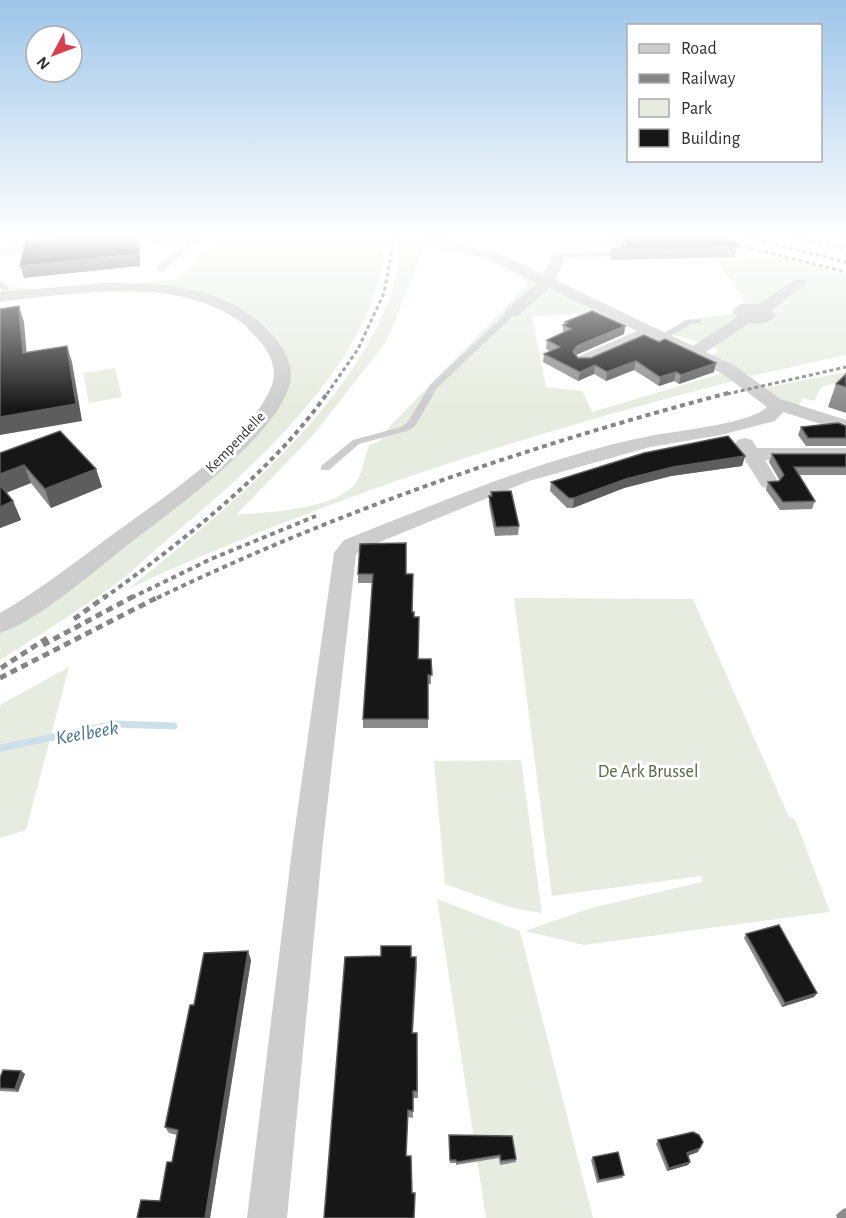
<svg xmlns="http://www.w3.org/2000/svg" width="846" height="1218" viewBox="0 0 846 1218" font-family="'Alegreya Sans',sans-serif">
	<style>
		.green { fill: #e6ecdf; fill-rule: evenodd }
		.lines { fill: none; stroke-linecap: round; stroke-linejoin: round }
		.stream { stroke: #cddfea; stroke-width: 7 }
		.lane { fill: #cdcdcd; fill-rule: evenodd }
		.street { fill: #cdcdcd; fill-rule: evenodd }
		.rail-far2 { stroke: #858585; stroke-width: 3; stroke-dasharray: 4 3; stroke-linecap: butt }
		.rail-far1 { stroke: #858585; stroke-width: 4; stroke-dasharray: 5 4; stroke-linecap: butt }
		.rail { stroke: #858585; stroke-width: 5; stroke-dasharray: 7 5; stroke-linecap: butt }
		.wall { fill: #8b8b8b }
		.shaded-wall { fill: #5d5d5d }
		.building { fill: #171717; stroke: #5d5d5d; stroke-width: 1.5 }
		.labels { text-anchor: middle; stroke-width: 6; stroke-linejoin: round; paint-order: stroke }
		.far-street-label { font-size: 15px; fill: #303030; stroke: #fff }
		.park-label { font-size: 18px; fill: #546940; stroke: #fff }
		.water-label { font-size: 20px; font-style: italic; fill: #43728d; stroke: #fff }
	</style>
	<rect width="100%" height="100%" fill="#fff"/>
	<path class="green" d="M221 238H384C385 352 251 470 170 537 148 556 127 577 103 593 70 616 34 638 0 660V627L219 467 278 398C277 385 278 347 273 337 258 305 192 296 160 288L150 293 103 292 0 300V290L11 287 58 290 175 280Z
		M399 238H440L452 243 471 247 599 313 532 316 546 387 582 391 592 412 723 373 733 381C524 435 324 498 128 589 224 512 370 395 398 269 400 259 399 248 399 238ZM425 247C466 252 495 259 529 283L391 425 380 441 369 445C365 456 362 475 355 484 333 510 268 512 236 515L314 434 386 342Z
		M563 238H605L606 251H558Z
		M780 258 846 274V355L751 376 711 356 718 352 716 347C699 341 683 339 665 331L687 320 731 314 733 307 747 304 717 260Z
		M115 368 122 397 89 403 83 373Z
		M846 372V382L841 381 821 387 814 401 803 398 798 406 781 401 764 388Z
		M514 598 693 599 789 817 795 819 830 912 584 945 525 931 591 908 702 882 701 876 552 896Z
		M69 667 26 830 0 838V705Z
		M521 760 542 913 512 908 445 884 434 761Z
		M437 899 520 931 593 1218H486Z"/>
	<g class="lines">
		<path class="stream" d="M0 748 116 724 174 726"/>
		<path class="lane" d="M610 238H616L623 256 559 258 555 256 559 254 616 252Z
			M191 240 196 241 163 271H157V267Z
			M0 281 8 286V290H2L0 287Z
			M509 311 516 313 437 388 415 426 407 431 359 444 329 470H321V466L353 440 401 427 408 422 430 385Z
			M698 319H701V323L691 324 664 340 657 338 686 320Z"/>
		<path class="street" d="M54 238H62L64 241 57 245 0 256V248Z
			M135 238H196L200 241 193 245 142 242Z
			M424 238H441L452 243 492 251 543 274 554 253H564L566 256 555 280 693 346 737 317 733 312 740 304H759L794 280H804L806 283 804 286 771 310 776 315C770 323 759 325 750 323L706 352 735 366 780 399 846 420V432L783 412 775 421 721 435 650 447 529 481 360 550 356 555 323 842 287 1218H247L293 842 334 553 344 540C444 501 544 457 650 436 675 431 751 424 767 407L723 374 650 338 589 365H577L574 361 577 357 637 331 549 288 518 316H506L504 313 506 310 537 283 483 257 443 249Z
			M104 283C160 283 220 285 263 325 276 338 291 355 291 375 290 427 174 509 134 540 100 566 39 621 0 633V613C42 589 80 558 119 530 165 496 252 439 272 385 278 367 268 348 255 336 249 330 243 322 235 318 167 276 76 293 0 302V292Z
			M745 438 752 440 757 448H846V460H765L779 483 776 487 769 489 762 487 735 444 738 440Z"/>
		<path class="rail-far2" d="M710 238 846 272
			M748 238 846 262
			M798 238 846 249
			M842 238H846
			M327 394 358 349 384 293 394 238
			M727 394 846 367"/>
		<path class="rail-far1" d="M104 598C180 544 275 469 328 392
			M131 598 211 559 316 516
			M157 598C342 509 534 444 732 392"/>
		<path class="rail" d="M74 619 106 596
			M43 645 134 596
			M1 668 47 638
			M0 678 160 596"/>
	</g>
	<path class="wall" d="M618 238H719L738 243 735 257 610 260 612 249 621 247Z
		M565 322 625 326 624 334 576 355 578 358H591L644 335 714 372 679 384 674 381 659 386 634 370 606 381 594 374 578 381 543 362 544 354 550 351 546 349 547 340 563 333V325H565Z
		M846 374V413L828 407 836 384Z
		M846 426V446H806L798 435 801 427Z
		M0 453 96 469 102 487 51 508 31 483 6 493 13 501 21 520 0 528Z
		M772 454H846V475H799L815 501 812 509 780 510 766 490 768 482 780 481 769 462Z
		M745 456 742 466 671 476 624 488 573 508H567L550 491 551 482Z
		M491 492 519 526 518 535 495 536 489 504V496H491Z
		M358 574H406L414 617 418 659H431V684H428V728H363V719L372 583H358Z
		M746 934 817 993 814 997 782 1007 744 938Z
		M411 957H416L417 965 413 1033H417L418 1098H413V1118L408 1117Z
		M251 960 210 1218 160 1201 172 1162 177 1135 169 1133 165 1127 194 1005Z
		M21 1071 25 1074 18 1092 0 1091V1078Z
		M449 1139 516 1159V1162L500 1165 499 1158 456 1165V1163H450Z
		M658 1140 698 1152 688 1155 690 1162 688 1165 667 1171 656 1144Z
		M593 1157 624 1175 622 1178 597 1183 591 1160Z
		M846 1208V1218H837L836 1215 843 1209Z"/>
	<path class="shaded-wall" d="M138 238 140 243V266L24 278 20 266Z
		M19 306 24 322 28 369 23 353Z
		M625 326 624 334 576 355 572 361 573 352 577 346Z
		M67 346 72 362 82 421 0 435V417Z
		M636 361 634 370 606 381 607 372Z
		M716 363 714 372 679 384 681 375Z
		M595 365 594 374 578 381 580 372Z
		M676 372 674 381 659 386 660 377Z
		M745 456 742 466 671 476 624 488 573 508 574 498 626 479 673 467Z
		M24 465 31 483 0 495V474Z
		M96 469 102 487 51 508 45 489Z
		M13 501 21 520 0 528V507Z
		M248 951 251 960 210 1218H205Z
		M817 993 814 997 782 1007 785 1003Z
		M21 1071 25 1074 18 1092 15 1089Z
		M700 1148 698 1152 685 1157 687 1153Z
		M690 1162 688 1165 667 1171 669 1168Z"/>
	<path class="building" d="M63 238H137V254L20 266 25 241Z
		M623 238H719L738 243V246L612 249 627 246Z
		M19 306 23 353 67 346 76 404 0 417V309Z
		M592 311 625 326 577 346 573 352 578 358H591L644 335 659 342 665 339 716 363 681 375 676 372 660 377 636 361 607 372 595 365 580 372 544 354 560 347 547 340 571 329 563 325 568 323 565 322Z
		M846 374V387L836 384Z
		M838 423 846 426V438H808L801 427Z
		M60 431 96 469 45 489 24 465 0 474V453Z
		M728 436 745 456 673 467 626 479 574 498H569L551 482 644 453Z
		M772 454H846V467H794L815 501 783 502 768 482 779 481 784 475Z
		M0 485 13 501 0 507Z
		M511 491 519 526 496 527 489 496H492L491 492Z
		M406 543V574H413L412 612H414V617H419L418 659H431L432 675H428V719H363L373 574H358L360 544Z
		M779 925 817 993 785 1003 746 934Z
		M381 946H411V957H416L412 1033H417V1091H413V1111L408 1110 406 1156H411L412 1193H415L414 1218H324L345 957 381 956Z
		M248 951 205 1218H137L141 1200 160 1201 167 1162H172L178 1130 165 1127 190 1005H194L204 953Z
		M3 1070 21 1071 15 1089 0 1088V1078Z
		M693 1132 699 1135 703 1142 700 1148 687 1153 690 1162 669 1168 658 1140Z
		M449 1135 512 1136 516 1159 501 1161 500 1155 457 1162 456 1160H450Z
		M618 1152 624 1175 599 1180 593 1157Z"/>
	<linearGradient id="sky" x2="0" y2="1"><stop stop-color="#9dc5e9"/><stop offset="0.58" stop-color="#fff"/><stop offset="1" stop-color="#fff" stop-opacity="0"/></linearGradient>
	<rect width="846" height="408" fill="url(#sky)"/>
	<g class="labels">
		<g class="far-street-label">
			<text transform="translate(235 442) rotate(-46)" y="5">Kempendelle</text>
		</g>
		<g class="park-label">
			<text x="648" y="777">De Ark Brussel</text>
		</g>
		<g class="water-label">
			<text transform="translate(87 732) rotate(-10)" y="7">Keelbeek</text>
		</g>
	</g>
	<rect x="627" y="24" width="195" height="138" fill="#ffffff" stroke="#acacac" stroke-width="1.5"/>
	<rect x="639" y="44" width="30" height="9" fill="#cdcdcd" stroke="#acacac" stroke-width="1.5"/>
	<text x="681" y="54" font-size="18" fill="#303030">Road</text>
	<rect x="639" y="74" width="30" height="9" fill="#858585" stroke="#acacac" stroke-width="1.5"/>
	<text x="681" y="84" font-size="18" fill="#303030">Railway</text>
	<rect x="639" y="99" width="30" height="18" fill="#e6ecdf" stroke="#acacac" stroke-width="1.5"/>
	<text x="681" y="114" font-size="18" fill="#303030">Park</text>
	<rect x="639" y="129" width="30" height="18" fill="#171717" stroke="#acacac" stroke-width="1.5"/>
	<text x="681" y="144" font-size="18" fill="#303030">Building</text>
	<g transform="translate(54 54) rotate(229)"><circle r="28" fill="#ffffff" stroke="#acacac" stroke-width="1.5"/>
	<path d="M0-4.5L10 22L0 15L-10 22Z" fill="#d9404f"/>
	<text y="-9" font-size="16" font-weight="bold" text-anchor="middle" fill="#303030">N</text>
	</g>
</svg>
